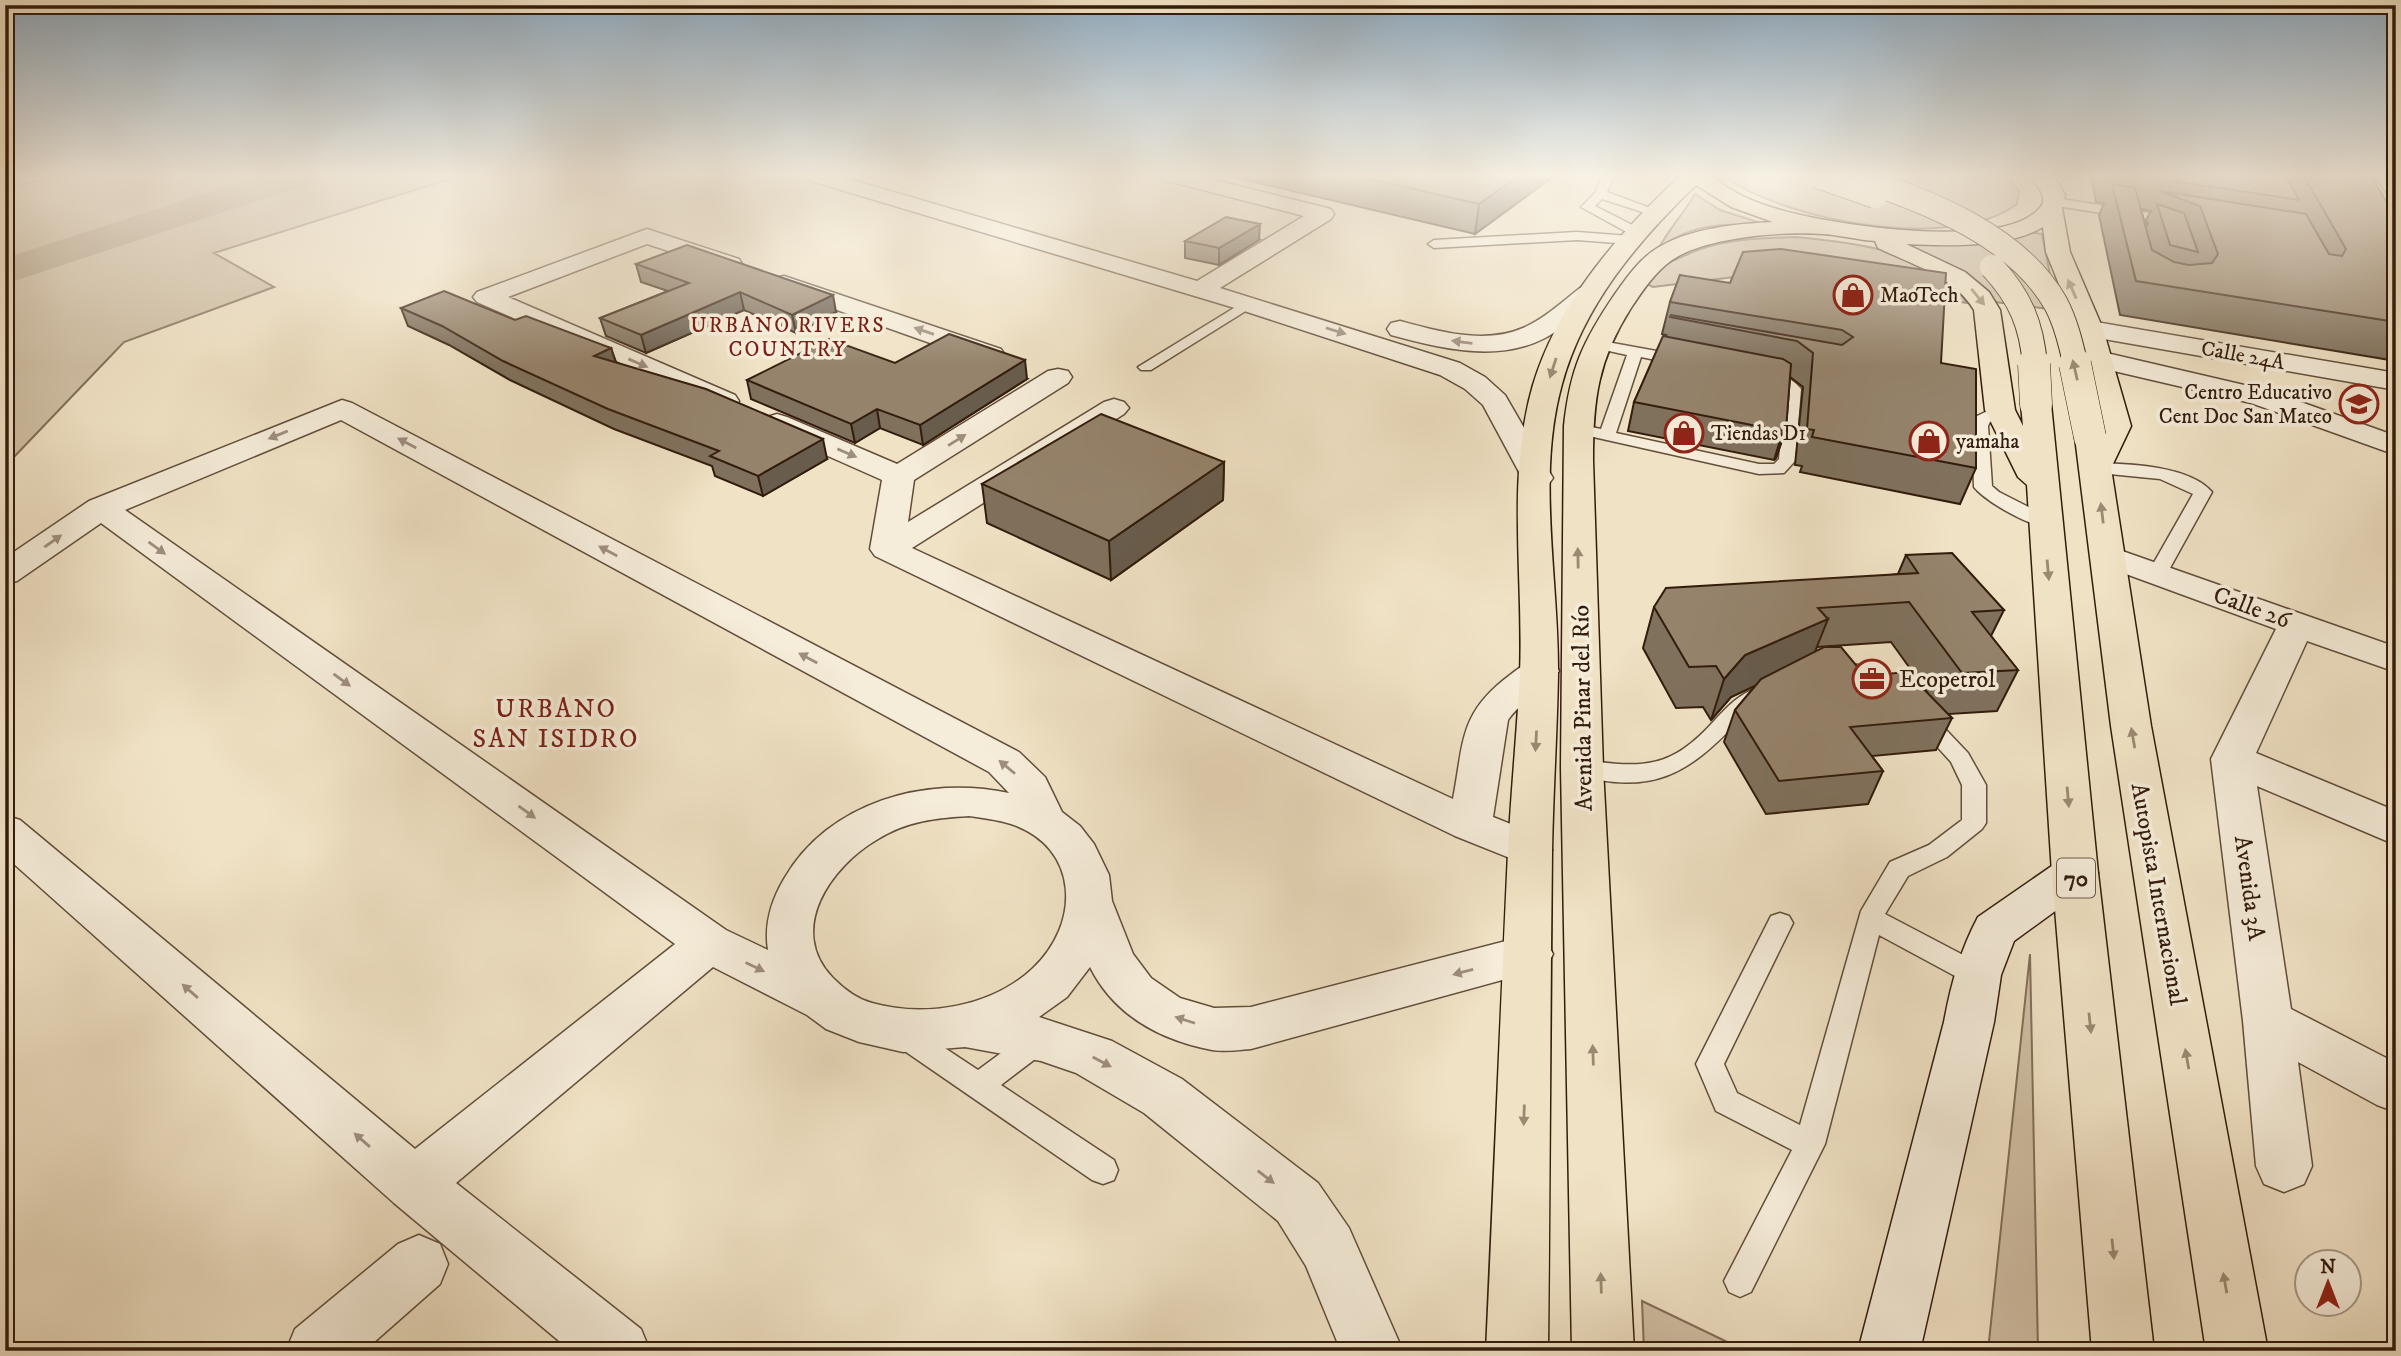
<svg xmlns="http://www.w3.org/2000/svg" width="2401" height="1356" viewBox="0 0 2401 1356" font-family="'IM FELL DW Pica',serif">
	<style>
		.green { fill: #d0c0a6; stroke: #826e59; stroke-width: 2 }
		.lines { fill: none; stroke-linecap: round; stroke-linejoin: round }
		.river { fill: #b09f86; fill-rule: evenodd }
		.lane-casing { stroke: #624e3a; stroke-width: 3 }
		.street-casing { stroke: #624e3a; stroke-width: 3 }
		.secondary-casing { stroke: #331c0c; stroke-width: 3 }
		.primary-casing { stroke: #331c0c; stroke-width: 3 }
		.lane { fill: #f5ecd9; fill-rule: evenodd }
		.street { fill: #f5ecd9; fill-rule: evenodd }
		.secondary { fill: #f5ecd9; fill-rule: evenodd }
		.primary { fill: #f0e2c5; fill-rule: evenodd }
		.primary-bridge-far1-casing { stroke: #331c0c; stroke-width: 26; stroke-linecap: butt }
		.primary-bridge-casing { stroke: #331c0c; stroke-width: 33; stroke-linecap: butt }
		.primary-bridge-far1 { stroke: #f0e2c5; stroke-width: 24 }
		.primary-bridge { stroke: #f0e2c5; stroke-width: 32 }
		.wall { fill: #80715d; stroke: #331c0c; stroke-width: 2; fill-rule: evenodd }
		.shaded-wall { fill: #685c4c; stroke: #331c0c; stroke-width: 2 }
		.building { fill: #95836c; stroke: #331c0c; stroke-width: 2 }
		.oneway { fill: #9b8972 }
		.oneway2 { fill: #9e8e7d }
		.labels { text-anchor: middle; stroke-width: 7; stroke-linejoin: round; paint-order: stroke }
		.far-poi-label { font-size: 21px; fill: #331c0c; stroke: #f5ecd9; text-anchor: start }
		.far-neighbourhood-label { font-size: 21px; letter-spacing: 2px; fill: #7a1f14; stroke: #f5ecd9 }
		.far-street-label { font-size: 21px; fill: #331c0c; stroke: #f5ecd9 }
		.shield { fill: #f5ecd9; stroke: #6d5a4a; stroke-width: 2 }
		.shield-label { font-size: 23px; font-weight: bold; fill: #331c0c }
		.street-label { font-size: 24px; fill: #331c0c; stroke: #f5ecd9 }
		.poi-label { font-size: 24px; fill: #331c0c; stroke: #f5ecd9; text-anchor: start }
		.neighbourhood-label { font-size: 26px; letter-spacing: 2px; fill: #7a1f14; stroke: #f5ecd9 }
	</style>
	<rect width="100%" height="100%" fill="#f0e2c5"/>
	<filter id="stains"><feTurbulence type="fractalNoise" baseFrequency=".00286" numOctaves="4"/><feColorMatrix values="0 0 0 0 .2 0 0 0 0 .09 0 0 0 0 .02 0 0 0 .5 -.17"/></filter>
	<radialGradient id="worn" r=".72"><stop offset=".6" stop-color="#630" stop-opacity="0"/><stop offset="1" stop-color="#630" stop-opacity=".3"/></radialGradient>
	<path class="green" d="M54 176H459L214 253 274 287 124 342 12 459 5 461V189Z
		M1723 176H2008L2019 191 2017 204C1952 253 1786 221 1723 176Z
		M1695 194 1720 210 1764 224C1726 224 1685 223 1657 252 1667 230 1684 214 1695 194Z
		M2028 232 2042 234 2057 310 1995 302 1902 245 1960 243Z
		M1796 237C1853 243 1934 250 1967 303L1767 273 1653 287 1638 280C1699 243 1726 239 1796 237Z
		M2030 954 2038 1351H1988Z
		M1642 1301 1746 1351H1644Z"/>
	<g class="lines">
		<path class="river" d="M259 176H314L309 184 5 284V258Z"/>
		<defs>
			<path id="lane" d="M1602 176H1614L1607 192 1661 212 1655 216 1602 199 1595 206 1640 229V235H1632L1581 207 1595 193Z
				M2055 198 2176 217 2182 221 2176 225 2051 205V199Z
				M1577 232 1630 236 1636 240 1630 244 1577 240 1434 248 1428 244 1434 240Z
				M1247 300 1252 301V307L1151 370H1141L1138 367Z
				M1596 340 1684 356 1692 361 1684 366 1641 357 1616 433 1759 464H1774L1779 459 1785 390 1776 383 1758 379 1755 376 1758 373C1773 369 1791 377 1801 389L1795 461 1784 473 1759 474 1571 432 1569 429 1577 424 1601 429 1627 355 1591 347 1589 344 1591 341Z
				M2000 405 2008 410 1990 422 1988 426 1992 486 1999 492 2050 518 2053 522 2050 526C2034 530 1985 501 1974 487L1972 426 1977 416Z
				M2095 463C2127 464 2189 465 2212 492L2165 577 2158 579 2148 573 2193 494 2160 479 2089 472 2086 468 2089 464Z
				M1833 663C1860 664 1891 666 1907 691L1904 696 1896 698 1863 679 1826 675 1823 670 1826 665Z
				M1758 688 1766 690 1769 695C1762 705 1749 710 1740 719 1688 775 1652 796 1574 774L1571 768 1574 762 1582 760C1644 768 1670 770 1715 720 1727 707 1740 693 1758 688Z
				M1923 712 1931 714 1968 753 1986 785V823L1982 829 1947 857 1908 876 1885 914 1986 967 1990 975 1986 983 1977 986 1968 983 1879 935 1825 1144 1751 1292 1740 1297 1729 1292 1724 1281 1792 1150 1716 1111 1696 1064 1771 916 1780 913 1789 916 1793 923 1724 1064 1737 1093 1800 1125 1861 911 1890 862 1929 845 1962 820V785L1951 762 1912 719 1915 714Z
				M903 1023 913 1027 978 1070 1031 1031 1041 1027 1051 1031 1055 1039 1051 1047 1001 1085 1114 1160 1118 1170 1114 1180 1103 1184 1092 1180 893 1043 889 1035 893 1027Z"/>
			<path id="street" d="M805 176H839L1197 281 1304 216 1164 180 1161 176H1198L1331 209 1334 214 1331 219 1220 288 1460 363 1485 377 1505 395 1553 478 1548 485 1537 487 1526 485 1483 405 1465 389 1440 375 1238 309 808 180Z
				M2375 176H2396V196L2388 195Z
				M647 229 739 259 742 264 739 269 730 271 647 244 508 297 735 395 739 401 735 407 725 410 715 407 477 302 473 297 477 292Z
				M784 276 1001 349 1005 355 1001 361 991 363 981 361 775 288 772 283 775 278Z
				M1589 285 1598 288 1602 293 1598 298C1581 312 1565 327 1545 338 1497 363 1440 348 1391 335L1387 329 1391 323 1400 321C1438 331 1484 345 1523 328 1544 319 1562 302 1580 288Z
				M2090 321 2396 373V390L2081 335 2077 329 2081 323Z
				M2098 351 2270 391 2396 436V455L2251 403 2088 365 2084 359 2088 353Z
				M1058 369 1068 371 1072 377 1068 383 914 480 908 522 1104 402 1114 399 1124 402 1129 408 1124 414 912 548 1453 799C1464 741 1459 713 1510 675 1525 663 1534 657 1554 662L1559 671C1546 691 1521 700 1508 720L1493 817 1546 838 1552 850 1546 862 1530 866 1455 836 875 556 870 549 882 480 767 429 762 423 767 417 777 414 787 417 897 464 1048 371Z
				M342 400 352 403 1019 752 1045 777 1062 812 1080 826 1094 844 1109 875 1112 901 1133 954 1151 978 1180 998 1214 1008 1251 1007 1529 935 1546 940 1553 954 1546 968 1251 1049C1239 1050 1224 1052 1212 1050 1160 1040 1114 1015 1090 967L1067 997 1039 1017 1112 1041 1182 1079 1318 1183 1349 1228 1403 1351H1341L1306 1266 1278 1221 1144 1113 1076 1073 1041 1061 965 1047 903 1052 859 1042 826 1029 807 1015 713 967 456 1183 641 1329 650 1351H571L394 1203 5 856V815L20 820 415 1149 675 944 101 523 17 581 5 584V558L89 501ZM341 420 989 772 1009 793C926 775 828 802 784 879 771 901 764 924 768 950L726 930 125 510ZM969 816C983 818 998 820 1011 824 1080 847 1081 924 1032 969 991 1007 925 1018 872 1003 857 999 844 989 833 978 786 930 831 866 878 839 907 821 936 818 969 816Z
				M2108 546 2396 647V672L2307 641 2256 753 2396 811V845L2257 786 2291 1009 2396 1063V1112L2377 1105 2298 1062 2312 1166 2304 1184 2284 1192 2264 1184 2256 1166 2243 1021 2211 759 2276 629 2096 563 2091 556 2096 549Z
				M419 1235 440 1244 448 1264 440 1284 364 1351H286L295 1329 398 1244Z"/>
			<path id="secondary" d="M2075 856 2091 861 2098 873 2091 885 2014 941 2001 975 1994 1022 1920 1351H1858L1944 1022C1951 984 1960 951 1978 917L2059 861Z"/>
			<path id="primary" d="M1680 176C1689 176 1704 174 1712 177 1717 179 1721 184 1725 186 1740 196 1757 203 1774 208 1828 225 1977 246 2027 218 2052 203 2044 195 2031 176H2054L2065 195 2062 208 2070 252 2103 329 2131 426 2111 468 2151 726 2268 1351H2206L2111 726 2075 437 2079 431 2090 428 2099 430 2101 426 2077 329 2046 252 2043 227C2008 248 1946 246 1906 244L1965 272 1989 292 2000 310 2015 410 2023 426 2021 404 2026 398 2036 395 2046 398 2051 404 2098 873 2154 1351H2092L2052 873 2027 485 2018 477 1985 410 1974 310C1955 277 1911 264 1878 248L1875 241C1858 240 1840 235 1823 234 1783 231 1705 237 1672 260 1655 272 1643 290 1631 308 1598 360 1593 399 1593 460L1603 768 1634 1351H1572L1561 768 1564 426C1570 369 1583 341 1615 294 1627 277 1640 258 1659 247 1692 228 1735 224 1773 222L1731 207 1696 185C1638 241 1584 304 1562 384 1536 477 1559 580 1558 675 1557 734 1553 793 1552 852 1550 1018 1550 1184 1548 1351H1486C1494 1185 1500 1018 1508 852 1511 793 1517 733 1520 674 1524 579 1506 478 1533 385 1558 302 1618 234 1680 176Z"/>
		</defs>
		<use href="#lane" class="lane-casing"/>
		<use href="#street" class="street-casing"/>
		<use href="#secondary" class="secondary-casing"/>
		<use href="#primary" class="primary-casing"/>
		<use href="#lane" class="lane"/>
		<use href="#street" class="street"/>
		<use href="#secondary" class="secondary"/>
		<use href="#primary" class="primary"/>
		<defs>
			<path id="primary-bridge-far1" d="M1818 176 1875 196
				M1854 176C1926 202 2016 233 2056 304 2066 323 2071 345 2076 366
				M1992 267C2020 297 2032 325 2035 366"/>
			<path id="primary-bridge" d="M2034 364 2036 404
				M2075 364 2090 437"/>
		</defs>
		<use href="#primary-bridge-far1" class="primary-bridge-far1-casing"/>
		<use href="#primary-bridge" class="primary-bridge-casing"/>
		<use href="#primary-bridge-far1" class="primary-bridge-far1"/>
		<use href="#primary-bridge" class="primary-bridge"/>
	</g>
	<path class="wall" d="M1229 176H1554L1475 234Z
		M2091 176H2371L2396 218V361L2120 315 2099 215 2104 203 2096 202ZM2141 209 2151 211 2145 222 2148 223 2146 228Z
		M1259 240 1219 265 1185 258V241Z
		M636 264 836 312 796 333 744 310 646 353 606 336 600 318 668 291 641 282Z
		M1680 275 1941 363 1976 468 1960 504 1800 472 1802 466 1795 465 1803 387 1790 377 1786 429 1776 458 1774 460 1628 431 1634 402 1665 336 1666 335 1662 334 1670 302Z
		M401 308 515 320 611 348 616 362 827 459 763 496 715 476 712 466 614 429 510 380 449 345 408 326Z
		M895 363 1027 379 923 445 880 428 855 443 751 399 747 380Z
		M1224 462 1223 500 1111 580 987 523 982 484Z
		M1906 555 2004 610 1991 636 2018 670 1997 711 1948 714 1952 718 1936 750 1872 756 1883 771 1868 804 1766 814 1724 742 1735 710 1756 685 1731 697 1711 720 1703 707 1676 708 1643 648 1654 607 1898 574ZM1891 642 1927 692 1865 676 1815 651 1817 647Z"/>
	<path class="shaded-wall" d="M1518 176H1554L1475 234 1479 204Z
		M1260 224 1259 240 1219 265V248Z
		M740 292 744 310 646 353 641 335Z
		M833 295 836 312 796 333 792 315Z
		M611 348 617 366 594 356Z
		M1025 360 1027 379 923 445 920 425Z
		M877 409 880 428 855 443 851 424Z
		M1786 429 1776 458 1774 460 1783 431Z
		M823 439 827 459 763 496 758 476Z
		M1224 462 1223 500 1111 580 1109 541Z
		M1828 619 1812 659 1731 697 1711 720 1724 679 1745 655Z"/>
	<path class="building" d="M1357 176H1518L1479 204Z
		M2139 176H2286L2299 200Z
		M2304 176H2371L2396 218V322L2136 281 2112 184 2135 188 2152 250 2174 262 2189 265 2212 263 2218 254 2200 206 2160 191 2306 214 2329 254 2342 256 2346 249Z
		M2157 204 2184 213 2198 252 2170 245Z
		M1226 217 1260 224 1219 248 1185 241Z
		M687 245 833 295 792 315 740 292 641 335 600 318 689 283 636 264Z
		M1781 249 1946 273 1941 363 1976 369V468L1812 437 1814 430 1807 429 1813 353 1797 341 1670 317 1671 315 1842 345 1853 337 1842 330 1670 302 1680 275 1730 283 1743 252Z
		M444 291 515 320 526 316 611 348 594 356 706 389 823 439 758 476 710 456 719 451 608 409 503 361 442 326 401 308Z
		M949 334 1025 360 920 425 877 409 851 424 747 380 829 339 895 363Z
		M1663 336 1783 359 1791 364 1786 429 1783 431 1634 402Z
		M1101 414 1224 462 1109 541 982 484Z
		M1952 553 2004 610 1972 612 2018 670 1962 673 1909 602 1818 608 1828 619 1745 655 1724 679 1716 666 1689 667 1654 607 1666 588 1918 573 1906 555Z
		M1824 647H1841L1865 676 1907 672 1952 718 1850 727 1883 771 1779 781 1735 710 1761 679Z"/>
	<defs><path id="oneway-solid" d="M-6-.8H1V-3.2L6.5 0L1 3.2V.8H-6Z" transform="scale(1.75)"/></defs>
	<g class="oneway">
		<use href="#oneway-solid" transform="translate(2072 289) rotate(-114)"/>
		<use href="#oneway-solid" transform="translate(1978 297) rotate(51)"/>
		<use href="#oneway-solid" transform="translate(1553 368) rotate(108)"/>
		<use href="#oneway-solid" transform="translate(2075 370) rotate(-103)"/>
		<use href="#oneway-solid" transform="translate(2102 513) rotate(-97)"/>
		<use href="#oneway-solid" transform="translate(1578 558) rotate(-91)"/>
		<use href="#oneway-solid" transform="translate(2048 570) rotate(85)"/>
		<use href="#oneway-solid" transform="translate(2133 738) rotate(-100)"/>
		<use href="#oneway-solid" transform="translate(1536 741) rotate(93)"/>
		<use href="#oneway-solid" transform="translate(2068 797) rotate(85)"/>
		<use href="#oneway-solid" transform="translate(2090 1023) rotate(84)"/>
		<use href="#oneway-solid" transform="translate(1593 1055) rotate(-92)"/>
		<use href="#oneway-solid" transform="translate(2187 1059) rotate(-100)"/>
		<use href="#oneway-solid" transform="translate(1524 1115) rotate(92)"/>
		<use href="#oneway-solid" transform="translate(2113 1249) rotate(84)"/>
		<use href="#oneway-solid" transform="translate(1601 1283) rotate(-92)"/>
		<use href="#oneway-solid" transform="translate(2225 1283) rotate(-100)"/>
	</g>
	<g class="oneway2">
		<use href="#oneway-solid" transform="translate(924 331) rotate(-161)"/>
		<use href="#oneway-solid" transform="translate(1336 331) rotate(17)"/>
		<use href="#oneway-solid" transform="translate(1462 342) rotate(-173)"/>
		<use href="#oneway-solid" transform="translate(638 363) rotate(23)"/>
		<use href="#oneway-solid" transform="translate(278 435) rotate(158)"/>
		<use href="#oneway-solid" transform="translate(957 440) rotate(-32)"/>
		<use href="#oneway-solid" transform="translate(407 443) rotate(-152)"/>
		<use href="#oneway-solid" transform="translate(847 453) rotate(23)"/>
		<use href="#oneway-solid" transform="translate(53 541) rotate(-35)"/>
		<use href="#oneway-solid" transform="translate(157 548) rotate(36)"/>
		<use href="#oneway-solid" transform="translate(608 551) rotate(-152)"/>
		<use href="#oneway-solid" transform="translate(808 658) rotate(-152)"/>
		<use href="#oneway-solid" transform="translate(342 680) rotate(36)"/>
		<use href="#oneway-solid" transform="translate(1007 767) rotate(-140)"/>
		<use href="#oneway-solid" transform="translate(527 812) rotate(36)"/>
		<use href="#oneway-solid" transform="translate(755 967) rotate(26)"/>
		<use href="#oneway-solid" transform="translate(1463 972) rotate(165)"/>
		<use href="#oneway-solid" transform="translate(190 991) rotate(-139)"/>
		<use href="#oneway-solid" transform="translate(1185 1020) rotate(-162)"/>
		<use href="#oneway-solid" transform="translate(1102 1062) rotate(28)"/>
		<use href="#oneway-solid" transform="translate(362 1140) rotate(-139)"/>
		<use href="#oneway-solid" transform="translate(1266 1177) rotate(38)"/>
	</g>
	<linearGradient id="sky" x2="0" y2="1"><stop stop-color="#91acc1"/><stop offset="0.48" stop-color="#f8f2e5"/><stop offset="1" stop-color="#f8f2e5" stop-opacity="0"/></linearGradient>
	<rect width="2401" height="366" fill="url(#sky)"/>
	<defs>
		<symbol id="shop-ring" viewBox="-11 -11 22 22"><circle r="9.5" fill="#f5ecd9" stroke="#8f2418" stroke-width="1.5"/><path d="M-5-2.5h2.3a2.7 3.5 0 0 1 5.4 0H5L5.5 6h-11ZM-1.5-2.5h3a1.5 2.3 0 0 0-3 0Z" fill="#8f2418"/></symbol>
		<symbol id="school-ring" viewBox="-11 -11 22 22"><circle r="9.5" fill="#f5ecd9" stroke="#8f2418" stroke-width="1.5"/><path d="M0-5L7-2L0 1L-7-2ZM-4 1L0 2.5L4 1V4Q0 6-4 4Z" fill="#8f2418"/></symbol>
		<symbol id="office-ring" viewBox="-11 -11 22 22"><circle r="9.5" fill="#f5ecd9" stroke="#8f2418" stroke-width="1.5"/><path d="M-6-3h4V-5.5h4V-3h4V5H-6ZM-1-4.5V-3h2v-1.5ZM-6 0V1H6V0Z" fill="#8f2418"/></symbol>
	</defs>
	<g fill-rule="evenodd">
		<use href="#shop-ring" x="1831" y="273" width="44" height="44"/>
		<use href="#school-ring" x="2337" y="382" width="44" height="44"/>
		<use href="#shop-ring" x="1662" y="411" width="44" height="44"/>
		<use href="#shop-ring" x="1907" y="419" width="44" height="44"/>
		<use href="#office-ring" x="1850" y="657" width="44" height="44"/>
	</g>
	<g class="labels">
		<g class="far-poi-label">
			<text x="1880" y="302">MaoTech</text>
			<text x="2332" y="399" text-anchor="end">Centro Educativo<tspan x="2332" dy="24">Cent Doc San Mateo</tspan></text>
			<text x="1711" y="440">Tiendas D1</text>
			<text x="1956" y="448">yamaha</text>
		</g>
		<g class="far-neighbourhood-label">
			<text x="788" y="332">URBANO RIVERS<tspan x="788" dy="24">COUNTRY</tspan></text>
		</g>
		<g class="far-street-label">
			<text transform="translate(2243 355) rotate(10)" y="7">Calle 24A</text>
		</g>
		<rect class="shield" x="2057" y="858.5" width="38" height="39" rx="5"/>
		<g class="shield-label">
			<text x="2076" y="886">70</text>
		</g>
		<g class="street-label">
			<text transform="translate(2252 607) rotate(20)" y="8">Calle 26</text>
			<text transform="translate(1582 708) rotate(-91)" y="8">Avenida Pinar del Río</text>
			<text transform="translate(2250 888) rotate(82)" y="8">Avenida 3A</text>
			<text transform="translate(2159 894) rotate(80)" y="8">Autopista Internacional</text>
		</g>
		<g class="poi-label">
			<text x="1899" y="687">Ecopetrol</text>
		</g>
		<g class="neighbourhood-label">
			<text x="556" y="717">URBANO<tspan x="556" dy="30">SAN ISIDRO</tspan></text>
		</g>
	</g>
	<rect width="2401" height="1356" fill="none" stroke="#f0e2c5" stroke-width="28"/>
	<rect x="7" y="7" width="2387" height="1342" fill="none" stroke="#331c0c" stroke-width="3.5"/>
	<rect x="14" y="14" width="2373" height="1328" fill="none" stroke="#331c0c" stroke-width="2"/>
	<g transform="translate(2328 1283)"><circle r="33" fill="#f5ecd9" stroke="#a79987" stroke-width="2"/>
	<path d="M0-5L12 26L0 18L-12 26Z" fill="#8f2418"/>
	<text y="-10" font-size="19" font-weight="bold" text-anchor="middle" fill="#331c0c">N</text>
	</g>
	<rect width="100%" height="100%" filter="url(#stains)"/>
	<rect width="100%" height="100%" fill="url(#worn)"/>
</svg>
